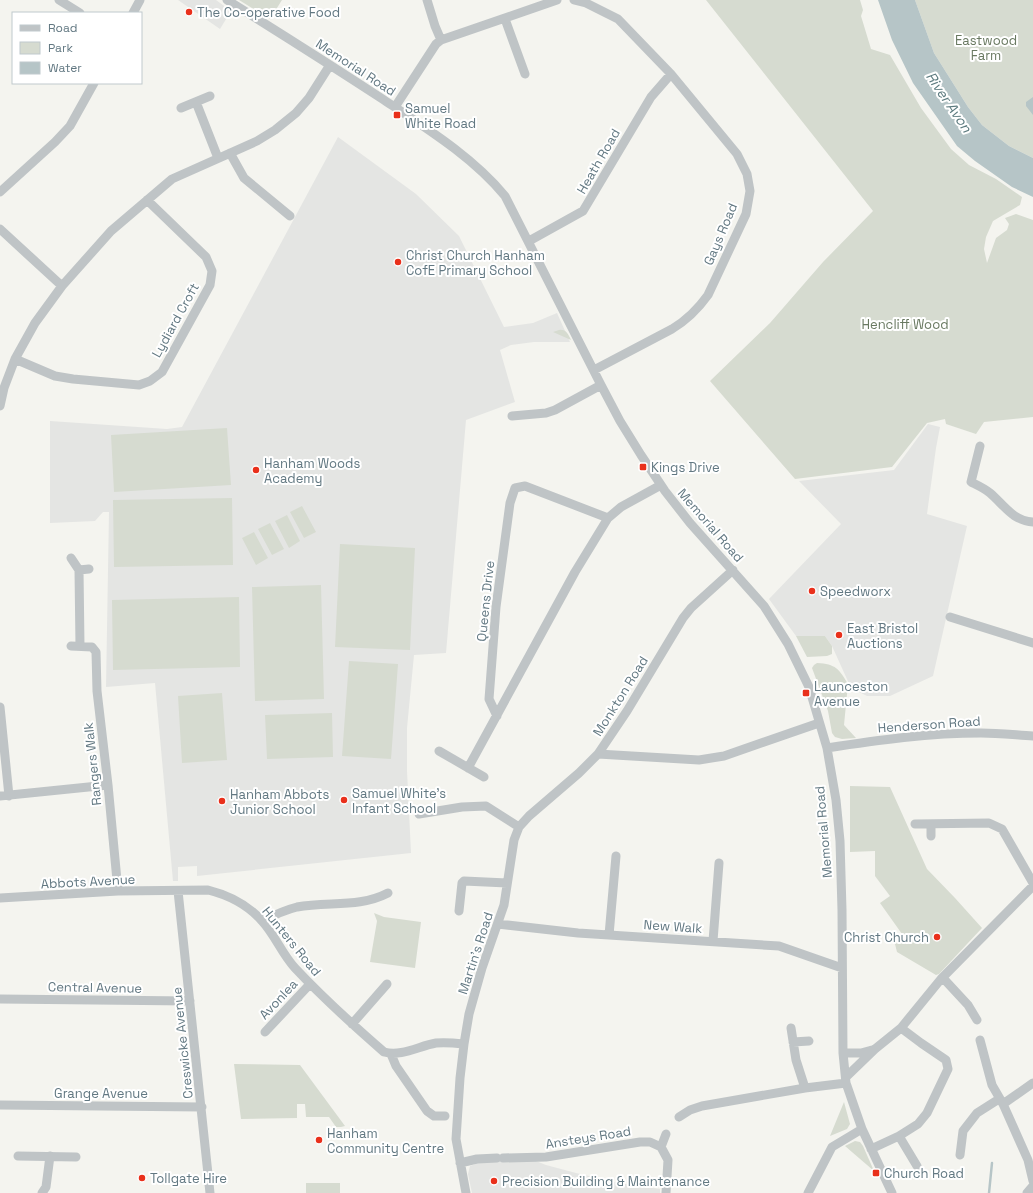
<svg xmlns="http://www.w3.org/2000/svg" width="1033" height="1193" viewBox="0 0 1033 1193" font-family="'Space Grotesk',sans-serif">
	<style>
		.built { fill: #e4e5e3 }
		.green { fill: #d6dbd0 }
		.water { fill: #b6c5c7 }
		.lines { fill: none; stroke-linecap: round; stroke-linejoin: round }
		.stream { stroke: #b6c5c7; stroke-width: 2.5 }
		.minor { stroke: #bfc4c6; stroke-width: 9 }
		.poi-dot { fill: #e9301b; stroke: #fff; stroke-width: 1.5 }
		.labels { text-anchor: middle; stroke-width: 4; stroke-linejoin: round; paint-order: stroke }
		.poi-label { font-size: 13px; fill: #627882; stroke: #fff; text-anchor: start }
		.park-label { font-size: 13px; fill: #697961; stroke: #fff }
		.street-label { font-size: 13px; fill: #627882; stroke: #fff }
		.water-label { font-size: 14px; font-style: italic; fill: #5d7b7f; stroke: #fff }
	</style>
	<rect width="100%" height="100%" fill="#f4f4ef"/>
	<path class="built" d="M178 0H216L231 11 220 29Z
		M338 137 416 194 459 236 504 327 533 323 557 313 570 342H534L511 345 500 350 515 402 466 420 446 653 414 655 407 728V771L411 853 197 876V866L178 867V881H173L155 683 106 687 109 512H103L95 521 50 523V421L167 429 182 427Z
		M928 424 940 427 936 448 927 514 967 526 933 676 890 696H867L851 688 832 646 825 636H796L769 599 841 524 799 481 894 470Z
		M489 1161H536L546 1165 576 1173 619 1183 660 1189V1193H472L468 1174 470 1166 481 1162Z"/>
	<path class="green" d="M239 0H282L270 19Z
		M706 0H860L863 10 861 16 871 49 890 55 921 108 951 149 969 165 996 179 1022 197 1020 205 993 221 986 237 984 249 987 263 996 238 1007 230 1009 224 1005 218 1016 214 1033 220V417L984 422 976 434 946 424 945 419 927 423 892 467 795 479 710 381 770 323 823 262 873 211Z
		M915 0H1033V158L1009 146 982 125 968 107 934 53Z
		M559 330C566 329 568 334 571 340L553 332Z
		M227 428 231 485 114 492 111 435Z
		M232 498 233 565 114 567 113 500Z
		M302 506 316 532 304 538 290 512Z
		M287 515 300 541 289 548 275 521Z
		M270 523 284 549 272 555 258 529Z
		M254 532 268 558 256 565 242 538Z
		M340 544 415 548 410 650 335 647Z
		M321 585 324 699 255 701 252 587Z
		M239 597 240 667 113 670 112 600Z
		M796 636H825L832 646V654L827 656 807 657Z
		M349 661 398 664 391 759 342 756Z
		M817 663C836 664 839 669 848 684L844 725 856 738 842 739 835 737 832 733 828 711 812 668 814 665Z
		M222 693 227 760 182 763 178 696Z
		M332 713 333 757 267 759 265 715Z
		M850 786 890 787 927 869 955 898 982 928 939 974 936 975 897 952 894 940 902 934 880 903 890 896 875 876V851L850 852Z
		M374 913 384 917 421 922 415 968 370 962 377 921Z
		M234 1064 300 1065 345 1126 341 1127H336L329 1117H306L305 1104H297V1118L241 1119Z
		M844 1102 850 1124 847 1129 830 1136Z
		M855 1141 860 1142 863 1146 874 1171 845 1146Z
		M306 1183H340V1193H306Z"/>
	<path class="water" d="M878 0H915L934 53 968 107 982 125 1009 146 1033 158V197L1012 187 975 161 957 146 913 83 892 40Z
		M1033 97V115L1026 106V102Z"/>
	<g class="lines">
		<path class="stream" d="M989 1193 992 1163"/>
		<path class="minor" d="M59 0 80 13
			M227 0C280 33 332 66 384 100 426 128 473 157 505 196L601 385 620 421 641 455 665 491 690 523 764 606 788 644 809 687 827 748 836 800 840 841 842 910 843 1053 846 1083 862 1129 892 1193
			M427 0 435 26 441 40
			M574 0 586 3 618 19 671 74 737 154 747 174 750 191 746 214 708 295C698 309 687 320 672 329L594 370
			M133 13 140 0
			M505 19 525 74
			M196 102 218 158
			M395 107 436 44 441 40 557 0
			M181 108 210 96
			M230 153 244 178 290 216
			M0 192 55 142 70 126 94 83
			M0 229 62 286
			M529 241 583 211 651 97 671 74
			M15 359 55 376 73 379 139 385 150 381 162 372 210 285 212 271 206 257 147 200
			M0 406 4 388 15 359 35 323 62 286 111 231 172 179 257 141 275 130 296 113 309 98 330 65
			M512 416 546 413 555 410 601 385
			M980 446 971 482C977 485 984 488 990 493 1004 505 1013 521 1033 522
			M71 558 79 570 80 646
			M79 570 89 569
			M950 617 1033 643
			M71 646 92 647 96 652 97 691 108 785 118 891
			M0 707 9 796
			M497 716 489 699 496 607 510 503 515 488 525 486 608 518
			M827 748C878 740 929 733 981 733 998 733 1016 735 1033 736
			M439 751 484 777
			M598 754 699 760 724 756 819 723
			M468 768 575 572 608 518 621 507 661 485
			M0 796 108 785
			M419 814 462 807 486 806 519 827
			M915 824 989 823 1002 829 1033 883
			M931 836V824
			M178 891 210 1193
			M0 898 118 891 208 890C228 895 248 905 262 921 275 935 282 954 295 968 323 998 353 1025 384 1052 401 1057 419 1046 436 1043 445 1042 455 1043 464 1044
			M459 911 462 883 464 881 507 883
			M263 921C274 915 285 910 297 907 328 901 359 908 388 893
			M498 924 578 933 779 946 842 968
			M609 935 616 856
			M713 941 719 863
			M943 978 968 1005 977 1020
			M0 999 190 1001
			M352 1024 387 984
			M791 1028 796 1060 805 1088
			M265 1032 310 984
			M980 1040 992 1085 1003 1104 1028 1160 1033 1181
			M793 1042 809 1041
			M843 1053H861L872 1050
			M391 1054 396 1066 427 1111 434 1116H445
			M846 1077 875 1049 901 1028 941 979 1033 886
			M1003 1104 1033 1083
			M0 1105 202 1107
			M679 1117 690 1110 702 1106 805 1088 846 1083
			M899 1136 917 1166
			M661 1147 668 1160 666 1193
			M871 1149 899 1136 918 1124 927 1113 948 1069 946 1060 921 1043 901 1028
			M960 1155 963 1131 977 1113 999 1099
			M18 1156 76 1157
			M503 1158 546 1157 640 1142H650L661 1147 666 1134
			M460 1163 477 1159 497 1158
			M42 1193 46 1187 50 1156
			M466 1193 456 1139 460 1078 464 1044 469 1014 482 968 504 905 514 840 519 827 529 816 579 773 598 754 627 711 683 618 691 608 733 570
			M808 1193 832 1147 862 1129
			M1027 1193 1033 1186"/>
	</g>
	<g class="poi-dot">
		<circle cx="189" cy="12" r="4"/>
		<rect x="393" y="111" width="8" height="8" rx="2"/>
		<circle cx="398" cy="262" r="4"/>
		<rect x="639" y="463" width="8" height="8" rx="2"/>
		<circle cx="256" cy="470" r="4"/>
		<circle cx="812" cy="591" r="4"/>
		<circle cx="839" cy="635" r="4"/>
		<rect x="802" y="689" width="8" height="8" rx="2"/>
		<circle cx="344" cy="800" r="4"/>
		<circle cx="222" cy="801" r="4"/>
		<circle cx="937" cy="937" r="4"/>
		<circle cx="319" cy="1140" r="4"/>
		<rect x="872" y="1169" width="8" height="8" rx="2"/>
		<circle cx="142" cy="1178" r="4"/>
		<circle cx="494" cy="1181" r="4"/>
	</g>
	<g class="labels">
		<g class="poi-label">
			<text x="197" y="17">The Co-operative Food</text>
			<text x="405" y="113">Samuel<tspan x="405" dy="15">White Road</tspan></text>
			<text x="406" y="260">Christ Church Hanham<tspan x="406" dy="15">CofE Primary School</tspan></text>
			<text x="264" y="468">Hanham Woods<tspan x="264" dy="15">Academy</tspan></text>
			<text x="651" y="472">Kings Drive</text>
			<text x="820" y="596">Speedworx</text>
			<text x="847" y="633">East Bristol<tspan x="847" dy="15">Auctions</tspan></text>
			<text x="814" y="691">Launceston<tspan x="814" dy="15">Avenue</tspan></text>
			<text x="352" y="798">Samuel White's<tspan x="352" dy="15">Infant School</tspan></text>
			<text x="230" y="799">Hanham Abbots<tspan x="230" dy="15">Junior School</tspan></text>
			<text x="929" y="942" text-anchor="end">Christ Church</text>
			<text x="327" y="1138">Hanham<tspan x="327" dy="15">Community Centre</tspan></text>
			<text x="884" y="1178">Church Road</text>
			<text x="150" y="1183">Tollgate Hire</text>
			<text x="502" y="1186">Precision Building &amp; Maintenance</text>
		</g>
		<g class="park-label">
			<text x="986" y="45">Eastwood<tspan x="986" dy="15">Farm</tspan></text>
			<text x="905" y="329">Hencliff Wood</text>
		</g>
		<g class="street-label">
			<text transform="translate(356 67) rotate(33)" y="5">Memorial Road</text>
			<text transform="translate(598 161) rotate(-60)" y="5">Heath Road</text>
			<text transform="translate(720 234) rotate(-67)" y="5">Gays Road</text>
			<text transform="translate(175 320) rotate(-61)" y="5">Lydiard Croft</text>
			<text transform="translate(711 525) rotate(49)" y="5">Memorial Road</text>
			<text transform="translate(485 601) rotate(-84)" y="5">Queens Drive</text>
			<text transform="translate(620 696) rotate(-58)" y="5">Monkton Road</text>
			<text transform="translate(929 724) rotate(-4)" y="5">Henderson Road</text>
			<text transform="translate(92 764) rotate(-96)" y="5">Rangers Walk</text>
			<text transform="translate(823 832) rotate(-95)" y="5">Memorial Road</text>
			<text transform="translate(88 881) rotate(-3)" y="5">Abbots Avenue</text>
			<text transform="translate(673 926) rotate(4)" y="5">New Walk</text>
			<text transform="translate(292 941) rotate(51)" y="5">Hunters Road</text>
			<text transform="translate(475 953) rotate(-72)" y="5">Martin's Road</text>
			<text transform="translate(95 987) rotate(1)" y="5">Central Avenue</text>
			<text transform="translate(278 999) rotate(-47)" y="5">Avonlea</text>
			<text transform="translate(182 1043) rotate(-96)" y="5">Creswicke Avenue</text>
			<text x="101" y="1098">Grange Avenue</text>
			<text transform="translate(588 1137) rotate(-9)" y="5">Ansteys Road</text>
		</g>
		<g class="water-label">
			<text transform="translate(949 102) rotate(56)" y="5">River Avon</text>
		</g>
	</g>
	<rect x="12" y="12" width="130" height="72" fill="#ffffff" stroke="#c0c9cd"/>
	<rect x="20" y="25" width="20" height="6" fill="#bfc4c6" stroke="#c0c9cd"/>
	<text x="48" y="32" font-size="12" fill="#627882">Road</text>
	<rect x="20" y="42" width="20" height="12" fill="#d6dbd0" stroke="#c0c9cd"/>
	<text x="48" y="52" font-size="12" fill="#627882">Park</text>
	<rect x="20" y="62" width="20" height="12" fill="#b6c5c7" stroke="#c0c9cd"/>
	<text x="48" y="72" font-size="12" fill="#627882">Water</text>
</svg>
